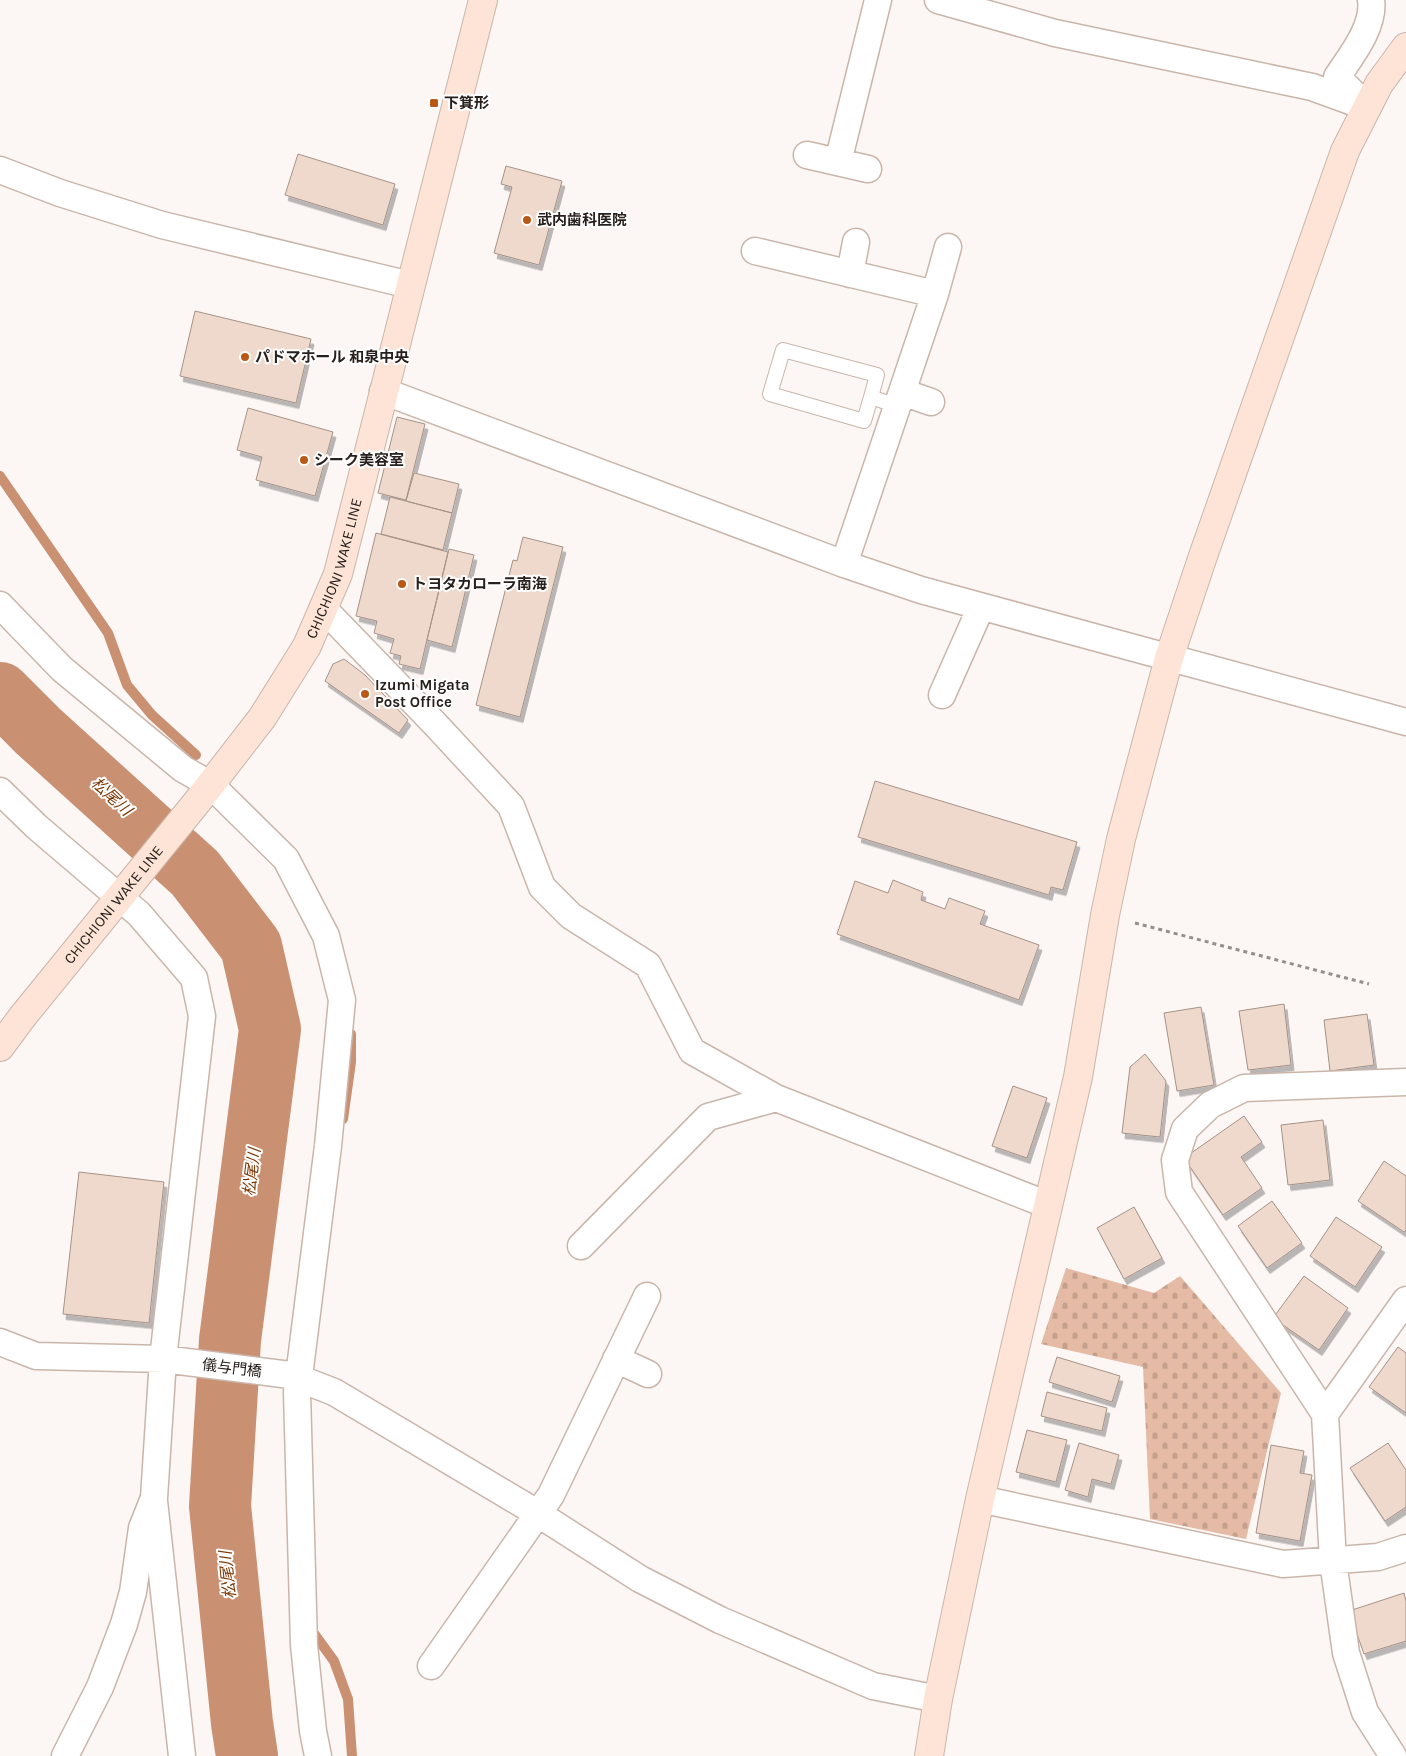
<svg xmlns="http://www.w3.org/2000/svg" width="1406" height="1756" viewBox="0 0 1406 1756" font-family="Karla,'Noto Sans JP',sans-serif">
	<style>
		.cemetery { fill: url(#cemetery-stones) }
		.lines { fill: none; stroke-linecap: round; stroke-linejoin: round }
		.stream { stroke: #ca9072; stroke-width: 10 }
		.river { stroke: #ca9072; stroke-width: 62 }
		.building { fill: #efd9cd; stroke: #a69287; filter: url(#shadow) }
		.lane-casing { stroke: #cab5aa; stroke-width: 16 }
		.street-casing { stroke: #cab5aa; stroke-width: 29 }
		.secondary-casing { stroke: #cab5aa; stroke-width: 30 }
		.path { stroke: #958f8c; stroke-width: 3; stroke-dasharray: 4 4; stroke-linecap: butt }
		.lane { stroke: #fff; stroke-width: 14 }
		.street { stroke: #fff; stroke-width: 26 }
		.secondary { stroke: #fde4d6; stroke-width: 28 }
		.poi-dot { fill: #b95917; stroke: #fff; stroke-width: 2 }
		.labels { text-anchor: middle; stroke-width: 4; stroke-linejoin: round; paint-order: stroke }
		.poi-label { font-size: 15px; font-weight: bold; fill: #28201c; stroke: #fff; text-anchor: start }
		.street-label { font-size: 15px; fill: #28201c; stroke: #fff }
		.water-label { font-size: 16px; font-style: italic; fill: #7d3703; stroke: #fff }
	</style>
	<defs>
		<pattern id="cemetery-stones" width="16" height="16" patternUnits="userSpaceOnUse" patternTransform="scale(1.25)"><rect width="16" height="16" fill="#e5bba5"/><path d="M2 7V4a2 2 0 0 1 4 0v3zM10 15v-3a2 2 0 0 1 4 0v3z" fill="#c4a08d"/></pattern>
		<filter id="shadow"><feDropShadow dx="3" dy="5.5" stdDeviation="0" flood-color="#0004"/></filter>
	</defs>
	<rect width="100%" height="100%" fill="#fcf7f5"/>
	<path class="cemetery" d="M1066 1268 1154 1293 1180 1276 1281 1393 1246 1539 1150 1519 1143 1367 1041 1344Z"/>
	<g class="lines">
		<path class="stream" d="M0 476 108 633 127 685 152 715 196 755
			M343 1119 351 1062V1034
			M310 1628 334 1661 348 1699 352 1756"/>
		<path class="river" d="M0 693 38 731 195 873 251 946 270 1029 230 1340 220 1506 242 1723 247 1756"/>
	</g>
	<path class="building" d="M298 154 395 184 383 225 285 195Z
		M506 166 562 181 539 265 494 253 512 187 501 184Z
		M195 311 311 339 296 403 180 376Z
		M248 408 333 432 315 496 256 480 262 457 237 450Z
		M397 417 425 424 406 500 378 493Z
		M414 473 459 484 452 513 406 501Z
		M390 497 452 513 443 550 381 534Z
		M376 533 448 552 420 669 399 664 401 656 390 653 394 639 374 633 377 621 356 616Z
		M523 537 563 547 520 717 476 705 513 560 517 561Z
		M449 549 474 555 452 647 427 640Z
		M344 659 365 675 408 720 399 733 325 681 333 664Z
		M875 781 1077 842 1063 890 1051 887 1049 895 858 837Z
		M893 880 923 892 921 900 945 909 949 898 985 911 980 924 1039 945 1019 1000 837 934 855 881 888 893Z
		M1284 1004 1291 1065 1248 1070 1239 1011Z
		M1201 1007 1214 1085 1177 1091 1164 1013Z
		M1367 1014 1374 1065 1330 1071 1324 1020Z
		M1145 1054 1166 1081 1160 1137 1122 1133 1130 1067Z
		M1013 1086 1047 1098 1027 1158 992 1146Z
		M1244 1116 1262 1142 1241 1157 1262 1188 1223 1215 1184 1158Z
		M1323 1120 1330 1180 1288 1185 1281 1125Z
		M1384 1161 1406 1176V1230L1404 1232 1358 1201Z
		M79 1172 164 1182 149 1323 63 1314Z
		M1272 1201 1302 1243 1267 1268 1238 1226Z
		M1134 1207 1162 1258 1124 1279 1097 1228Z
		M1336 1217 1382 1247 1355 1287 1310 1256Z
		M1304 1276 1348 1308 1319 1350 1273 1318Z
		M1398 1347 1406 1353V1413L1369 1387Z
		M1057 1357 1120 1376 1112 1402 1049 1382Z
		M1047 1392 1107 1408 1102 1431 1041 1416Z
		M1027 1430 1067 1440 1056 1482 1016 1472Z
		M1079 1443 1119 1455 1111 1484 1092 1479 1088 1497 1065 1490Z
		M1388 1443 1406 1470V1507L1385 1521 1350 1468Z
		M1271 1445 1304 1451 1300 1473 1312 1475 1300 1541 1256 1533Z
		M1404 1593 1406 1601V1641L1364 1654 1349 1611Z"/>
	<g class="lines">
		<defs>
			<path id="lane" d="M871 397 864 421 770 394 783 350 877 375 871 397 897 406"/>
			<path id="street" d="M938 0 1055 33 1312 87 1367 107
				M1362 102 1337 77C1351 56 1375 26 1371 0
				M807 155 868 169
				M838 162 878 0
				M0 170 60 193 162 225 410 285
				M755 251 935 294
				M850 274 856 242
				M383 391 844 564 921 590 1406 722
				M902 392 931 402
				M844 564 935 294 948 247
				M0 605 62 669 183 769 211 785 286 859 326 936 342 1000 328 1146 297 1392 304 1645 313 1731 318 1756
				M323 608 436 725 511 806 542 887 571 916 648 965 692 1051 776 1098 1048 1205
				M942 695 981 607
				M0 791 37 827 139 914 194 978 202 1016 163 1359 154 1498 142 1528 133 1592 124 1624 100 1687 65 1756
				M581 1246 708 1117 776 1098
				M0 1342 36 1356 163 1359 290 1375 334 1392 537 1513 640 1579 720 1620 873 1686 938 1699
				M616 1359 648 1374
				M1325 1414 1406 1300
				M980 1499 1283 1564 1378 1557 1406 1548
				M154 1501 182 1756
				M431 1666 551 1495 647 1296
				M1393 1756 1365 1712 1346 1653 1333 1561 1325 1414 1179 1192 1175 1160 1185 1129 1210 1105 1244 1088 1406 1082"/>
			<g id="secondary">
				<path id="s1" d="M0 1047 23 1016 197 802 262 718 307 646 338 574 483 0"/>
				<path d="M929 1756 938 1699 980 1499 1078 1077 1105 915 1121 839 1169 658 1202 559 1345 151 1379 84 1406 47"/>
			</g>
		</defs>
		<use href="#lane" class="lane-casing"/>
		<use href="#street" class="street-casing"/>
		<use href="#secondary" class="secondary-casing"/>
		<path class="path" d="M1135 923 1369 984"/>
		<use href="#lane" class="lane"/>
		<use href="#street" class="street"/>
		<use href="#secondary" class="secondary"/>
	</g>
	<g class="poi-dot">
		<rect x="429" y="98" width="10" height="10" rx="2.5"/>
		<circle cx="527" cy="220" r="5"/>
		<circle cx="245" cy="357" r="5"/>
		<circle cx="304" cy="460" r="5"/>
		<circle cx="402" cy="584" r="5"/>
		<circle cx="365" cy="694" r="5"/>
	</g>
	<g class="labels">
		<g class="poi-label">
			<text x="444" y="108">下箕形</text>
			<text x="537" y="225">武内歯科医院</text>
			<text x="255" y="362">パドマホール 和泉中央</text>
			<text x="314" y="465">シーク美容室</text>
			<text x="412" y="589">トヨタカローラ南海</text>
			<text x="375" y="690">Izumi Migata<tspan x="375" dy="17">Post Office</tspan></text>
		</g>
		<g class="street-label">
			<text dy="5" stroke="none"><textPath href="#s1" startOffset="588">CHICHIONI WAKE LINE</textPath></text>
			<text dy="5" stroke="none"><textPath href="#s1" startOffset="182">CHICHIONI WAKE LINE</textPath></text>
			<text transform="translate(232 1368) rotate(7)" y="5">儀与門橋</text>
		</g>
		<g class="water-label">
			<text transform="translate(112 796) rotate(43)" y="6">松尾川</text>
			<text transform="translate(251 1172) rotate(-83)" y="6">松尾川</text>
			<text transform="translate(227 1575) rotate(-96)" y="6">松尾川</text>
		</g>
	</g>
</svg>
